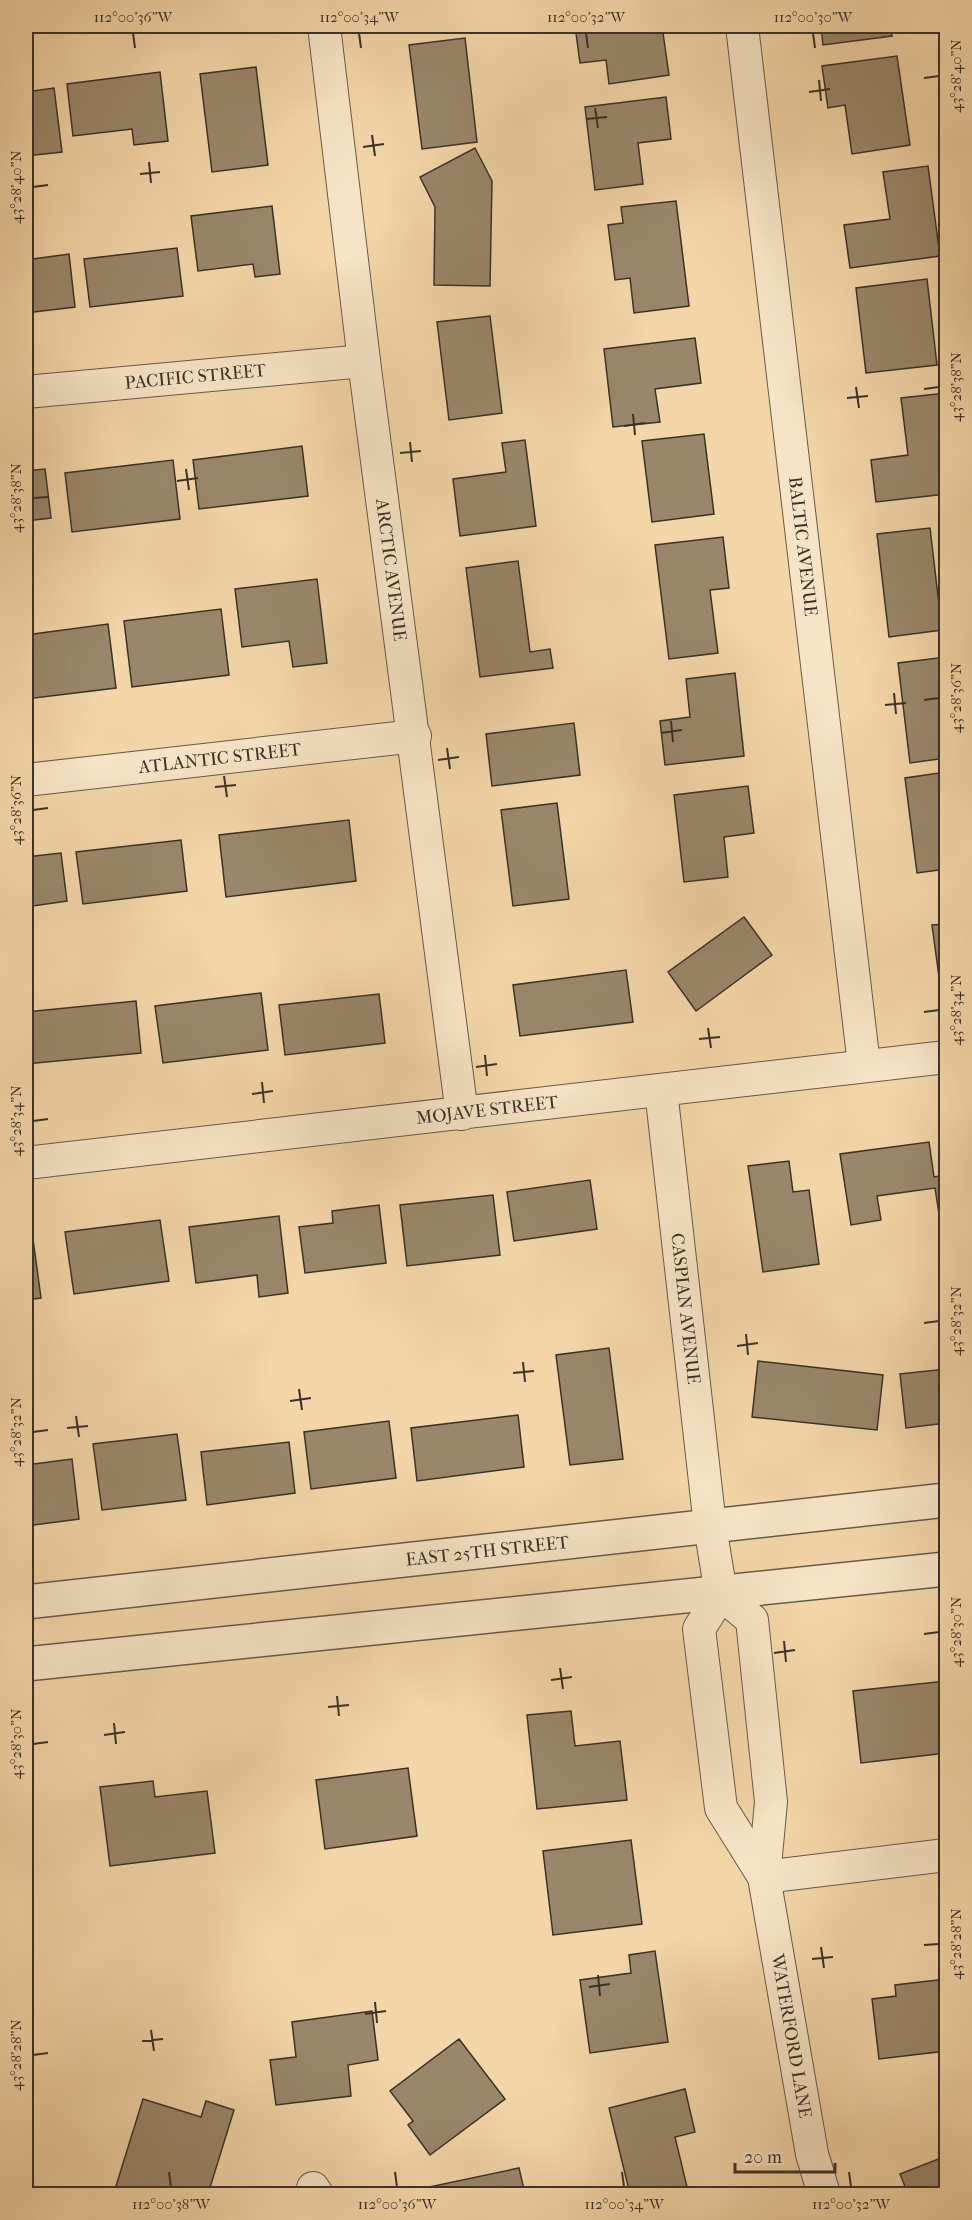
<svg xmlns="http://www.w3.org/2000/svg" width="972" height="2220" viewBox="0 0 972 2220" font-family="'IM FELL French Canon',serif">
	<style>
		.building { fill: #9a876b; stroke: #3a3128; stroke-width: 1.5 }
		.lines { fill: none; stroke-linecap: round; stroke-linejoin: round }
		.minor-casing { stroke: #685a48; stroke-width: 34 }
		.tertiary-casing { stroke: #685a48; stroke-width: 36 }
		.minor { stroke: #f7e4c6; stroke-width: 32 }
		.tertiary { stroke: #f7e4c6; stroke-width: 33 }
		.ticks { fill: none; stroke: #3a3128; stroke-width: 2 }
		.labels { text-anchor: middle; stroke-width: 6; stroke-linejoin: round; paint-order: stroke }
		.street-label { font-size: 18px; fill: #3a3128; stroke: #f7e4c6 }
		.neatline { fill: none; stroke: #3a3128; stroke-width: 2 }
		.ticks-label { font-size: 15px; text-anchor: middle; fill: #3a3128 }
	</style>
	<rect width="100%" height="100%" fill="#f3d6a8"/>
	<filter id="stains"><feTurbulence type="fractalNoise" baseFrequency=".00333" numOctaves="4"/><feColorMatrix values="0 0 0 0 .2 0 0 0 0 .09 0 0 0 0 .02 0 0 0 .5 -.17"/></filter>
	<radialGradient id="worn" r=".72"><stop offset=".6" stop-color="#630" stop-opacity="0"/><stop offset="1" stop-color="#630" stop-opacity=".3"/></radialGradient>
	<path class="building" d="M575 26H662L669 75 609 84 606 60 580 63Z
		M821 26H891L892 36 823 45Z
		M465 38 477 142 422 149 409 45Z
		M897 56 910 145 852 154 845 105 828 108 822 66Z
		M256 67 268 165 212 172 200 74Z
		M160 72 168 141 134 145 132 129 73 136 67 84Z
		M54 88 62 152 26 156V92Z
		M666 97 671 139 638 143 643 184 595 190 585 107Z
		M475 148 492 181 490 286 434 285 435 207 420 177Z
		M928 166 940 256 850 268 844 225 890 219 883 172Z
		M676 201 689 306 634 313 630 278 615 280 608 225 623 223 621 207Z
		M272 206 280 274 255 277 253 264 198 271 191 216Z
		M177 248 183 296 90 307 84 259Z
		M69 254 75 307 26 313V260Z
		M927 279 937 365 866 373 856 288Z
		M490 316 502 413 449 420 437 322Z
		M695 338 701 383 655 389 660 422 613 427 604 349Z
		M946 393V494L876 502 871 460 908 455 901 398Z
		M704 434 714 514 652 522 642 441Z
		M525 440 536 526 460 536 453 479 506 472 502 443Z
		M302 446 308 496 199 509 193 460Z
		M173 460 180 519 72 532 65 473Z
		M45 469 51 518 26 521V471Z
		M930 528 942 630 889 637 877 534Z
		M723 537 729 588 710 590 718 653 669 659 655 545Z
		M518 561 530 652 550 649 553 668 480 677 466 568Z
		M317 579 327 663 293 667 289 641 242 647 235 589Z
		M221 609 229 675 132 687 124 621Z
		M108 624 116 688 26 699V635Z
		M946 657V758L910 763 898 663Z
		M735 673 744 756 665 765 660 721 690 717 686 679Z
		M574 723 580 775 492 786 486 734Z
		M946 772V869L917 873 905 778Z
		M748 786 754 833 724 837 728 877 684 882 674 795Z
		M557 803 569 899 513 906 501 810Z
		M349 820 356 881 226 897 219 835Z
		M181 840 187 891 83 904 76 852Z
		M61 853 67 901 26 907V857Z
		M744 917 772 955 696 1011 668 972Z
		M946 924V976L939 977 932 925Z
		M626 970 633 1022 520 1036 513 985Z
		M261 993 268 1050 163 1063 155 1006Z
		M379 994 385 1043 285 1055 279 1005Z
		M136 1001 141 1053 26 1064V1012Z
		M929 1142 934 1177 946 1175V1213L939 1214 935 1188 877 1196 881 1220 851 1225 840 1154Z
		M789 1161 793 1192 809 1190 819 1264 763 1272 748 1166Z
		M590 1180 597 1229 514 1241 507 1192Z
		M493 1195 500 1255 407 1266 400 1205Z
		M379 1205 386 1263 305 1273 299 1227 333 1223 332 1211Z
		M279 1216 288 1293 259 1297 257 1275 196 1283 189 1227Z
		M160 1220 169 1281 74 1294 65 1232Z
		M33 1239 41 1298 26 1300V1240Z
		M609 1348 623 1459 570 1465 556 1355Z
		M758 1361 883 1375 877 1430 752 1417Z
		M946 1369V1423L906 1428 900 1374Z
		M518 1415 524 1467 417 1481 411 1428Z
		M389 1421 396 1478 311 1489 304 1432Z
		M177 1434 186 1500 102 1510 93 1444Z
		M289 1442 295 1493 207 1505 201 1452Z
		M72 1459 79 1519 26 1526V1465Z
		M946 1681V1753L861 1763 853 1691Z
		M571 1711 575 1746 620 1741 627 1800 537 1809 527 1715Z
		M408 1768 417 1836 325 1849 316 1780Z
		M153 1781 155 1797 207 1791 215 1853 110 1866 100 1787Z
		M631 1840 642 1924 553 1935 543 1851Z
		M655 1951 668 2042 590 2053 580 1980 631 1973 629 1955Z
		M946 1979V2020L942 2021 946 2051 879 2059 872 1999 896 1996 895 1985Z
		M372 2011 378 2060 348 2065 351 2096 276 2105 270 2060 296 2057 292 2022Z
		M459 2039 505 2099 430 2155 408 2125 413 2121 390 2091Z
		M685 2089 695 2132 675 2137 687 2187 657 2194H630L609 2108Z
		M143 2099 201 2117 206 2101 234 2110 208 2194H144L116 2186Z
		M946 2156V2194H908L900 2174Z
		M519 2168 525 2194H431L429 2187Z"/>
	<g class="lines">
		<defs>
			<g id="minor">
				<path id="s1" d="M324 26 364 361 462 1114"/>
				<path id="s2" d="M742 26 864 1065"/>
				<path id="s3" d="M26 392 364 361"/>
				<path id="s4" d="M26 780 415 736"/>
				<path id="s5" d="M661 1090 710 1526 721 1594 699 1629 721 1808 764 1877 812 2154 824 2194"/>
				<path id="s6" d="M26 1163 946 1057"/>
				<path d="M721 1594 752 1620 771 1802 764 1877 946 1855"/>
				<path d="M313 2188 317 2194"/>
			</g>
			<g id="tertiary">
				<path id="s7" d="M26 1602 946 1500"/>
				<path d="M26 1664 946 1569"/>
			</g>
		</defs>
		<use href="#minor" class="minor-casing"/>
		<use href="#tertiary" class="tertiary-casing"/>
		<use href="#minor" class="minor"/>
		<use href="#tertiary" class="tertiary"/>
	</g>
	<path class="ticks" d="M133 33 135 48M359 33 361 48M586 33 588 48M813 33 815 48M924 78 939 76M819 80 821 101M809 92 830 89M595 108 598 128M586 119 607 117M372 135 375 156M363 147 384 144M149 162 151 183M140 174 160 172M33 187 48 185M856 387 859 408M924 389 939 387M847 398 868 396M633 414 635 435M624 426 645 423M410 442 412 462M400 453 421 451M186 469 189 490M177 481 198 478M33 498 48 497M894 693 896 714M924 700 939 698M885 705 906 703M671 721 673 742M661 733 682 730M447 748 450 769M438 760 459 757M224 776 227 797M215 787 236 785M33 810 48 808M924 1012 939 1010M708 1028 711 1048M699 1039 720 1037M485 1055 487 1076M476 1067 497 1064M262 1082 264 1103M252 1094 273 1091M33 1121 48 1119M924 1323 939 1321M746 1334 748 1355M737 1346 758 1343M523 1362 525 1382M513 1373 534 1371M299 1389 302 1410M290 1401 311 1398M76 1416 79 1437M67 1428 88 1426M33 1432 48 1430M924 1634 939 1632M784 1641 786 1662M774 1653 795 1650M560 1668 563 1689M551 1680 572 1677M337 1696 339 1716M328 1707 349 1705M114 1723 116 1744M104 1735 125 1732M33 1744 48 1742M924 1945 939 1944M821 1947 824 1968M812 1959 833 1957M598 1975 600 1996M589 1987 610 1984M375 2002 377 2023M365 2014 386 2011M151 2030 154 2051M142 2041 163 2039M33 2055 48 2053M169 2172 171 2187M395 2172 397 2187M622 2172 624 2187M849 2172 851 2187"/>
	<g class="labels">
		<g class="street-label">
			<text dy="6" stroke="none"><textPath href="#s3" startOffset="170">PACIFIC STREET</textPath></text>
			<text dy="6" stroke="none"><textPath href="#s2" startOffset="524">BALTIC AVENUE</textPath></text>
			<text dy="6" stroke="none"><textPath href="#s1" startOffset="548">ARCTIC AVENUE</textPath></text>
			<text dy="6" stroke="none"><textPath href="#s4" startOffset="195">ATLANTIC STREET</textPath></text>
			<text dy="6" stroke="none"><textPath href="#s6" startOffset="464">MOJAVE STREET</textPath></text>
			<text dy="6" stroke="none"><textPath href="#s5" startOffset="220">CASPIAN AVENUE</textPath></text>
			<text dy="6" stroke="none"><textPath href="#s7" startOffset="464">EAST 25TH STREET</textPath></text>
			<text dy="6" stroke="none"><textPath href="#s5" startOffset="972">WATERFORD LANE</textPath></text>
		</g>
	</g>
	<rect width="972" height="2220" fill="none" stroke="#f3d6a8" stroke-width="66"/>
	<path d="M735 2163v9h100v-9" fill="none" stroke="#3a3128" stroke-width="3"/>
	<text x="744" y="2163" font-size="18" fill="#3a3128" stroke="#f7e4c6" stroke-width="4.5" paint-order="stroke">20 m</text>
	<rect x="33" y="33" width="906" height="2154" class="neatline"/>
	<g class="ticks-label">
		<text x="133" y="22">112°00'36"W</text>
		<text x="359" y="22">112°00'34"W</text>
		<text x="586" y="22">112°00'32"W</text>
		<text x="813" y="22">112°00'30"W</text>
		<text transform="translate(956 76) rotate(-90)" y="5">43°28'40"N</text>
		<text transform="translate(16 187) rotate(-90)" y="5">43°28'40"N</text>
		<text transform="translate(956 387) rotate(-90)" y="5">43°28'38"N</text>
		<text transform="translate(16 498) rotate(-90)" y="5">43°28'38"N</text>
		<text transform="translate(956 698) rotate(-90)" y="5">43°28'36"N</text>
		<text transform="translate(16 810) rotate(-90)" y="5">43°28'36"N</text>
		<text transform="translate(956 1010) rotate(-90)" y="5">43°28'34"N</text>
		<text transform="translate(16 1121) rotate(-90)" y="5">43°28'34"N</text>
		<text transform="translate(956 1321) rotate(-90)" y="5">43°28'32"N</text>
		<text transform="translate(16 1432) rotate(-90)" y="5">43°28'32"N</text>
		<text transform="translate(956 1632) rotate(-90)" y="5">43°28'30"N</text>
		<text transform="translate(16 1744) rotate(-90)" y="5">43°28'30"N</text>
		<text transform="translate(956 1944) rotate(-90)" y="5">43°28'28"N</text>
		<text transform="translate(16 2055) rotate(-90)" y="5">43°28'28"N</text>
		<text x="171" y="2209">112°00'38"W</text>
		<text x="397" y="2209">112°00'36"W</text>
		<text x="624" y="2209">112°00'34"W</text>
		<text x="851" y="2209">112°00'32"W</text>
	</g>
	<rect width="100%" height="100%" filter="url(#stains)"/>
	<rect width="100%" height="100%" fill="url(#worn)"/>
</svg>
